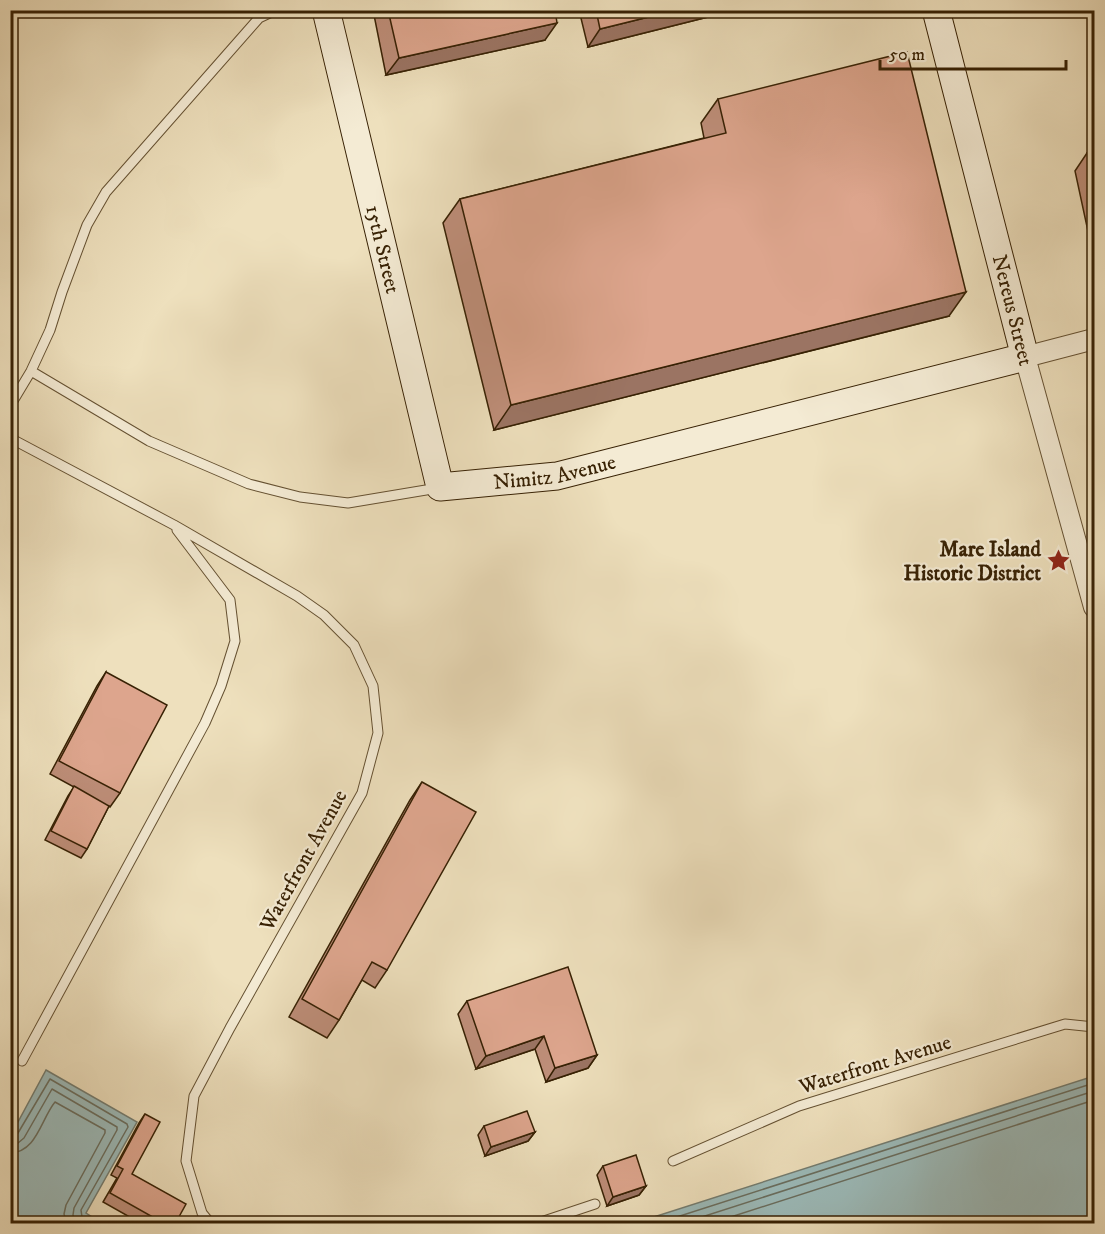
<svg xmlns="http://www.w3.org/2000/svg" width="1105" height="1234" viewBox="0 0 1105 1234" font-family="'IM FELL DW Pica',serif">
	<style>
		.water { fill: #9cbbba; stroke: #747d71; stroke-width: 1.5 }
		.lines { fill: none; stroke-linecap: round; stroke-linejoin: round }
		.shore { stroke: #6a6e5f; stroke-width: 1.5 }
		.lane-casing { stroke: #655132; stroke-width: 11 }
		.street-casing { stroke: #655132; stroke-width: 22 }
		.secondary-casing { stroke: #372104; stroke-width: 29 }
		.lane { stroke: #f4ebd4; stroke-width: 9 }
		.street { stroke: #f4ebd4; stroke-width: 20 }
		.secondary { stroke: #f4ebd4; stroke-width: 27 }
		.wall { fill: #be8e79; stroke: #372104; stroke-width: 1.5 }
		.shaded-wall { fill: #9b7463; stroke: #372104; stroke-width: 1.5 }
		.building { fill: #dda58d; stroke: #372104; stroke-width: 1.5 }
		.labels { text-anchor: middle; stroke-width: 4.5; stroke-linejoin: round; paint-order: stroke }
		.street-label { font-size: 21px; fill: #372104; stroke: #f4ebd4 }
		.poi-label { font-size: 21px; font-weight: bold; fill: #372104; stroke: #f4ebd4; text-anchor: end }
	</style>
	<rect width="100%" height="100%" fill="#eee0bd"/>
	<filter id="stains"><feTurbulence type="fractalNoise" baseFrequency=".00333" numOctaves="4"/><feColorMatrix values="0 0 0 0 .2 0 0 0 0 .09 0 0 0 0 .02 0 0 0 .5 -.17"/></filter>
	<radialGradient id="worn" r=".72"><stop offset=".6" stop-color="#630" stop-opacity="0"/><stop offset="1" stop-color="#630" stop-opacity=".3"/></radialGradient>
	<path class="water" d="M46 1070 137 1122 86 1213 92 1217 88 1223H11V1135Z
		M1094 1076V1223H635Z"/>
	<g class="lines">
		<path class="shore" d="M10 1137 18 1133 50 1079 127 1124 128 1127 81 1210 83 1224
			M10 1144 18 1143 24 1138 52 1089 117 1127V1130L74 1208 73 1215 76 1224
			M10 1153C37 1152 41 1119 55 1102L105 1130V1133L66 1205 64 1214 67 1224
			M655 1224 1094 1083
			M680 1224 1094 1091
			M709 1224 1094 1100"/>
		<defs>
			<path id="lane" d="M31 371 149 441 249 484 300 497 348 503 438 488
				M10 406 31 371 50 330 62 292 87 225 106 192 259 18 276 10
				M10 438 174 525 297 596 324 615 354 645 373 686 378 733 362 793 230 1028 194 1096 186 1161 202 1213 211 1224
				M22 1061 205 723 221 686 235 641 230 600 177 530
				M673 1161 799 1106 1065 1024 1094 1027
				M535 1224 595 1204"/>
			<path id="street" d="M1094 339 1025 357 1094 607"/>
			<g id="secondary">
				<path id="s1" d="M326 10 440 487 557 476 1025 357 936 10"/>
			</g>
		</defs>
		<use href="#lane" class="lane-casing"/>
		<use href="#street" class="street-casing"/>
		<use href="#secondary" class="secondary-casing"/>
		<use href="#lane" class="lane"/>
		<use href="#street" class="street"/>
		<use href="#secondary" class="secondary"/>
	</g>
	<path class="wall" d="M373 10H555L545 40 386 75Z
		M579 10H736L588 47Z
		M718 99 949 316 494 430 443 223 460 199 704 138 701 123Z
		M1095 152V264L1075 171 1087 153Z
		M106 672 120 793 110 807 109 806 87 849 81 858 45 840 68 796 74 787 50 774 97 686Z
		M422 782 387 970 375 988 362 980 339 1020 327 1038 289 1017 410 800Z
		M467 1001 597 1055 588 1068 546 1082 535 1049 476 1069 458 1014Z
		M145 1114 132 1174 175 1224H142L103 1202 117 1178 111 1175 139 1123Z
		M484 1126 535 1132 528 1141 485 1156 478 1135Z
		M603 1166 646 1186 639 1195 607 1206 597 1175Z"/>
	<path class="shaded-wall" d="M677 10H736L588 47 600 29Z
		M557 23 545 40 386 75 399 58Z
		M966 292 949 316 494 430 511 405Z
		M544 1036 535 1049 476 1069 486 1056Z
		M597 1055 588 1068 546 1082 555 1068Z
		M535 1132 528 1141 485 1156 491 1147Z
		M646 1186 639 1195 607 1206 613 1197Z"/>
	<path class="building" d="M388 10H555L557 23 399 58Z
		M596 10H677L600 29Z
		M907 52 966 292 511 405 460 199 726 133 718 99Z
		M1095 152V190L1087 153Z
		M106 672 167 705 120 793 59 761Z
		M422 782 476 812 387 970 372 962 339 1020 302 999Z
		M74 786 109 806 87 849 51 831Z
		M568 967 597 1055 555 1068 544 1036 486 1056 467 1001Z
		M527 1111 535 1132 491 1147 484 1126Z
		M145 1114 160 1122 132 1174 186 1204 175 1224H165L110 1193 123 1169 117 1166Z
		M636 1155 646 1186 613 1197 603 1166Z"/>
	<defs>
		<symbol id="sight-bare" viewBox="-9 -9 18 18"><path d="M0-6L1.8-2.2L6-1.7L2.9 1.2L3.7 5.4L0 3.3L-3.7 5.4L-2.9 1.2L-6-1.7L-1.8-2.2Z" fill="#8f2418" stroke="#f4ebd4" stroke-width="2.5" paint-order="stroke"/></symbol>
	</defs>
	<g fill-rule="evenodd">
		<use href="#sight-bare" x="1042" y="544" width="33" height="33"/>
	</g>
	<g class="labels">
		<g class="street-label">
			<text dy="7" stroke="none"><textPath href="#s1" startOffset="246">15th Street</textPath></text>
			<text transform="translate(1013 310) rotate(76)" y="7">Nereus Street</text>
			<text dy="7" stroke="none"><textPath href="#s1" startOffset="606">Nimitz Avenue</textPath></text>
			<text transform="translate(303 860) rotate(-61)" y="7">Waterfront Avenue</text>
			<text transform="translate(875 1064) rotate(-17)" y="7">Waterfront Avenue</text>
		</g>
		<g class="poi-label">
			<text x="1041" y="556">Mare Island<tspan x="1041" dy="24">Historic District</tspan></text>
		</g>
	</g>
	<rect width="1105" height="1234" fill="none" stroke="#eee0bd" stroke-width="36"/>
	<rect x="12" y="12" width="1081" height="1210" fill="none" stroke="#372104" stroke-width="3"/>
	<rect x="18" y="18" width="1069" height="1198" fill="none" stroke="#372104" stroke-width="1.5"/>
	<path d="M880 60v9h186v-9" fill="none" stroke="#372104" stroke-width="3"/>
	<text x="889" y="60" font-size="18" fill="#372104" stroke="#f4ebd4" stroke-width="4.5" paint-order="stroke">50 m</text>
	<rect width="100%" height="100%" filter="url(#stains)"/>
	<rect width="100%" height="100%" fill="url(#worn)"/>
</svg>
